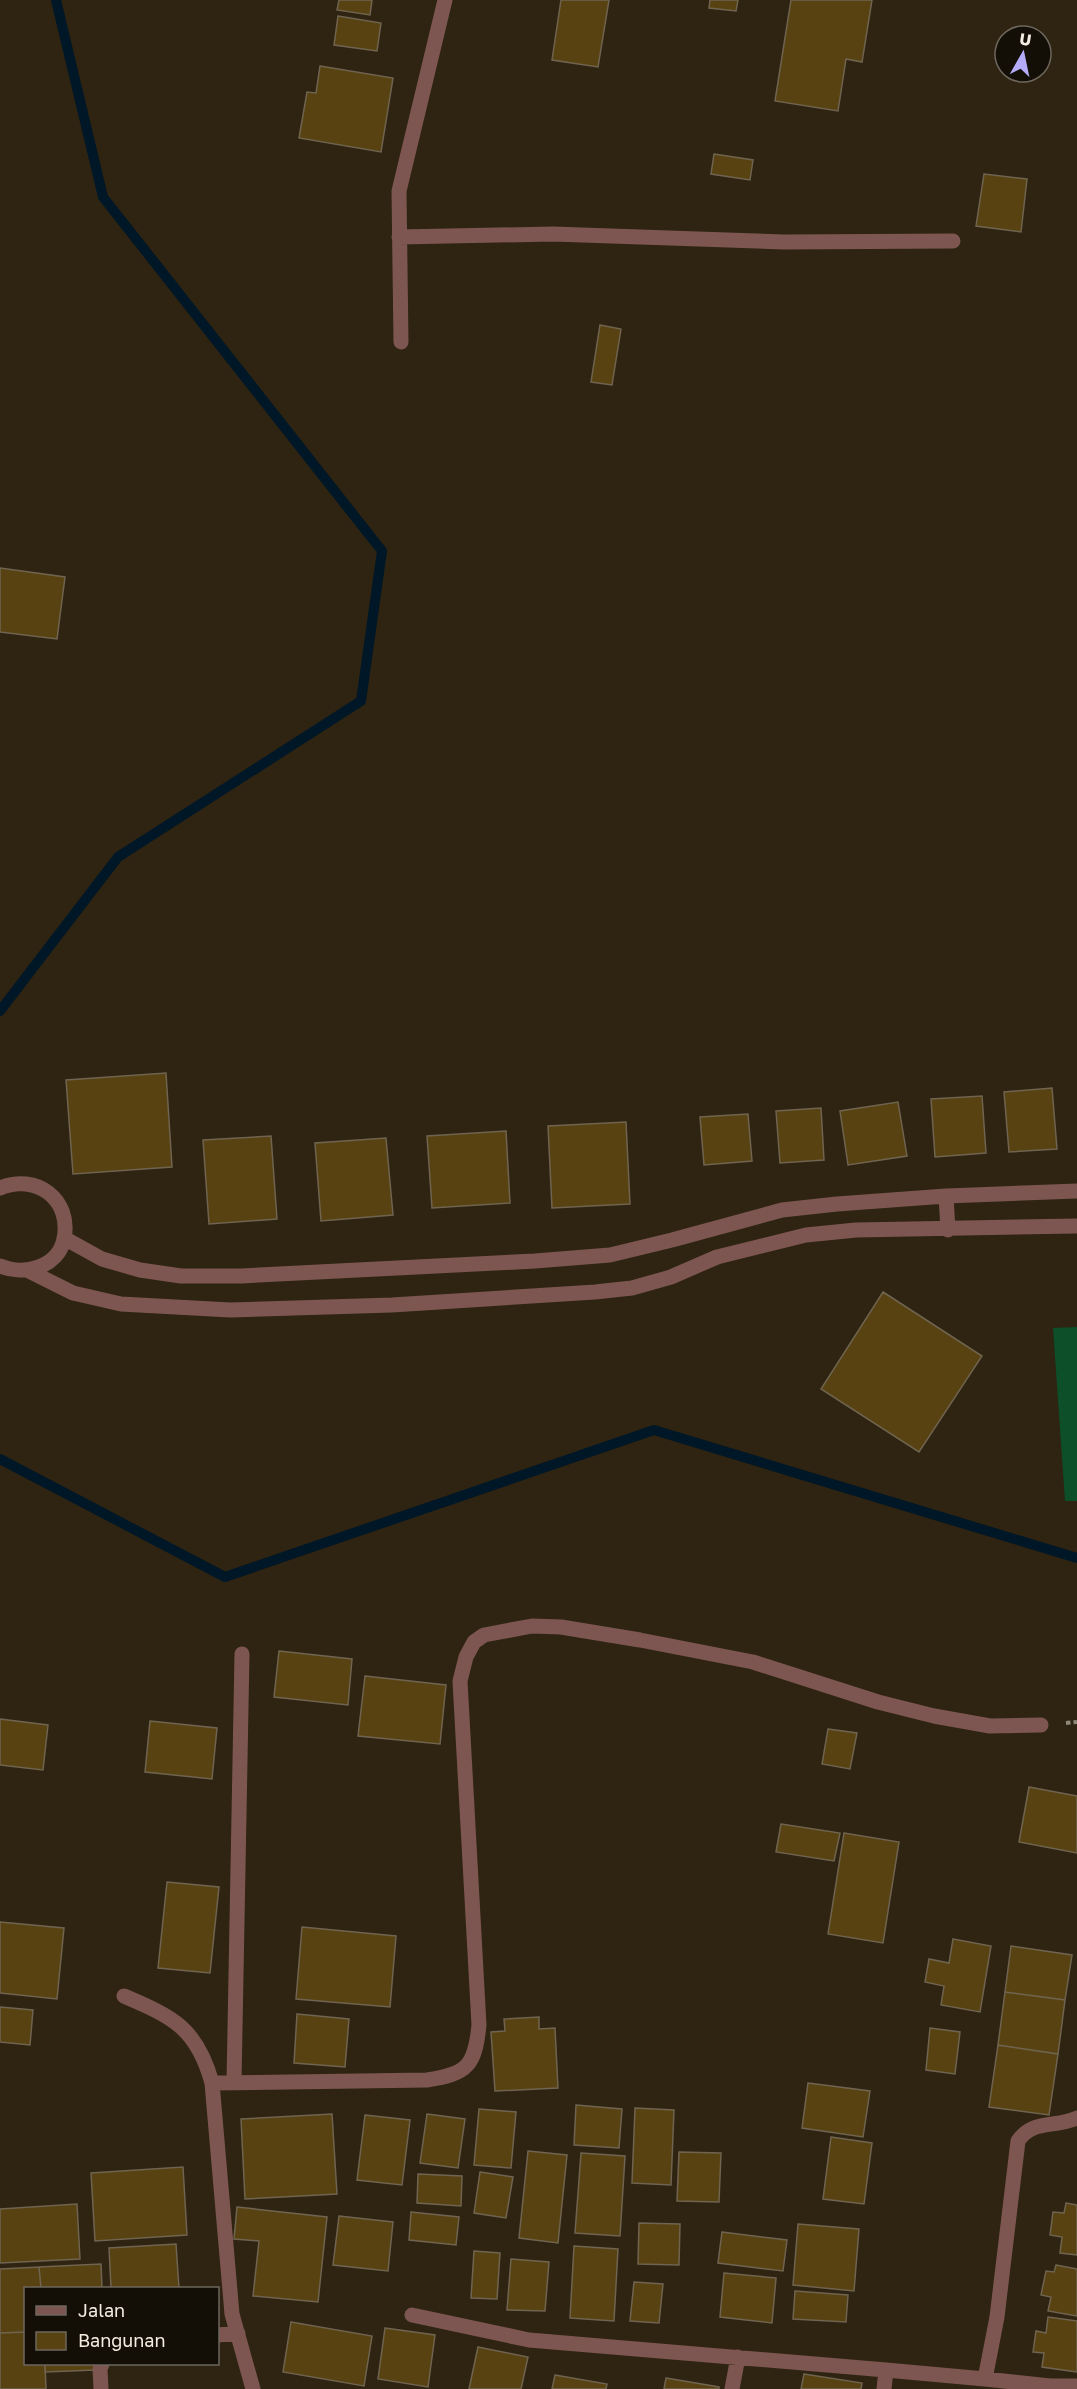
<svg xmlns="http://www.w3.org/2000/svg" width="1077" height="2389" viewBox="0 0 1077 2389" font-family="'Golos Text',sans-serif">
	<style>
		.green { fill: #0c4f29 }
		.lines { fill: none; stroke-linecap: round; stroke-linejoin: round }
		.stream { stroke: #001727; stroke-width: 10 }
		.building { fill: #584212; stroke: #6f644f; stroke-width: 1.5 }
		.path { stroke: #8f8777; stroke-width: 4; stroke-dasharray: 4.5 3; stroke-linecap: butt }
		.street { stroke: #7d5651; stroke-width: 15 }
	</style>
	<rect width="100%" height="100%" fill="#2e2411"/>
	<path class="green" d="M1077 1327V1501H1065L1053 1328Z"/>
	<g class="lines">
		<path class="stream" d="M0 1011 118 857 361 701 382 551 103 197 56 0
			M0 1459 225 1577 654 1430 1077 1558"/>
	</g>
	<path class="building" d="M339 0H372L370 15 337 10Z
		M561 0H609L598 67 552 60Z
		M710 0H738L736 11 709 8Z
		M791 0H872L862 62 846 59 838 111 775 101Z
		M338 16 381 23 377 51 334 45Z
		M320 66 393 78 381 152 299 138 307 92 316 93Z
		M714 154 753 160 750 180 711 174Z
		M984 174 1027 179 1021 232 976 226Z
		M600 325 621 329 612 385 591 382Z
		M0 568 65 577 57 639 0 632Z
		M166 1073 172 1167 73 1174 66 1080Z
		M1052 1088 1057 1149 1009 1152 1004 1092Z
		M982 1096 986 1153 935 1157 931 1099Z
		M898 1102 907 1156 848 1165 840 1111Z
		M821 1108 824 1160 780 1163 776 1111Z
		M748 1114 752 1161 704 1165 700 1117Z
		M626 1122 630 1204 552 1208 548 1126Z
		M506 1131 510 1203 432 1208 427 1136Z
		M271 1136 277 1219 209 1224 203 1140Z
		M386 1138 393 1215 321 1221 315 1143Z
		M883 1292 982 1356 919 1452 821 1389Z
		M279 1651 352 1659 348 1705 274 1697Z
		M365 1676 446 1685 440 1744 358 1736Z
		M0 1719 48 1725 43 1770 0 1765Z
		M150 1721 217 1728 212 1779 145 1772Z
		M828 1729 857 1733 850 1769 822 1764Z
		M1029 1787 1077 1796V1853L1019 1842Z
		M781 1824 840 1833 834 1861 776 1852Z
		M844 1833 899 1842 883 1943 828 1934Z
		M167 1882 219 1887 210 1973 158 1968Z
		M0 1922 64 1928 57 1999 0 1993Z
		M302 1927 396 1936 390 2007 296 1999Z
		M953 1939 991 1946 980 2012 941 2005 944 1986 925 1982 929 1959 949 1963Z
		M1011 1946 1072 1955 1065 2000 1005 1992Z
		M1005 1992 1065 2000 1058 2054 998 2045Z
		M0 2007 33 2010 30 2045 0 2042Z
		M297 2014 349 2019 345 2067 294 2063Z
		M539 2017V2029L555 2028 558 2088 495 2091 491 2032 505 2031 504 2019Z
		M930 2028 960 2032 955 2074 926 2070Z
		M998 2045 1058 2054 1049 2115 989 2107Z
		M808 2083 870 2091 863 2137 802 2128Z
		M576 2105 622 2109 619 2148 574 2145Z
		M635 2108 674 2110 671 2185 632 2183Z
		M479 2109 516 2112 511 2168 474 2165Z
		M332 2114 337 2194 245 2199 241 2119Z
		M427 2114 465 2119 458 2168 420 2163Z
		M365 2115 410 2120 402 2185 357 2180Z
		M831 2137 872 2143 864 2204 823 2199Z
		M528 2151 567 2155 558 2243 519 2238Z
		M679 2152 721 2153 719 2202 677 2201Z
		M581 2153 625 2156 620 2236 575 2233Z
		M183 2167 187 2235 95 2241 91 2173Z
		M480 2172 513 2177 506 2218 474 2213Z
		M418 2174 462 2176 461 2206 417 2203Z
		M1066 2203 1077 2205V2255L1060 2253 1062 2237 1050 2235 1053 2212 1064 2213Z
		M77 2204 80 2259 0 2263V2209Z
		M237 2207 327 2217 318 2302 253 2296 259 2241 234 2239Z
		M411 2212 459 2217 456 2245 409 2240Z
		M339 2216 393 2222 388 2271 333 2265Z
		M639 2223 680 2224 679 2265 638 2264Z
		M798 2224 859 2229 854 2291 793 2285Z
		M722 2232 787 2240 783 2271 718 2263Z
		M176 2244 179 2288H111L109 2248Z
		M574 2246 618 2249 614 2321 570 2318Z
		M474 2251 500 2253 497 2299 471 2298Z
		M511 2259 549 2262 545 2311 507 2310Z
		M101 2264 102 2288H41L39 2267Z
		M1056 2265 1077 2269V2316L1048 2311 1051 2297 1041 2295 1046 2271 1054 2272Z
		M39 2267 41 2288H26V2332L0 2333V2269Z
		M724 2273 776 2278 772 2323 720 2317Z
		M634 2282 663 2284 659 2323 630 2321Z
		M795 2291 848 2295 846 2322 793 2319Z
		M1048 2317 1077 2321V2372L1042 2367 1044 2353 1033 2352 1036 2331 1046 2333Z
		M291 2322 372 2336 364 2386 283 2372Z
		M385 2328 435 2335 428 2387 378 2379Z
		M26 2332V2364H45L46 2389H0V2333Z
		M478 2347 528 2357 521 2389H469Z
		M45 2364H94L95 2370 45 2372Z
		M804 2374 862 2383 861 2389H801Z
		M555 2375 607 2384 606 2389H552Z
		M666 2378 719 2387V2389H664Z"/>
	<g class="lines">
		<path class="path" d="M1066 1723 1077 1722"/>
		<path class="street" d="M399 237 553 234 784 242 953 241
			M401 342 399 191 445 0
			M0 1188C36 1173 72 1199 64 1239 58 1268 23 1276 0 1266
			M946 1196 948 1230
			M64 1238 102 1259 140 1270 181 1276H241L535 1261 610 1255 672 1240 782 1210 837 1204 946 1196 1077 1191
			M29 1271 73 1293 121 1304 230 1310 392 1305 595 1292 632 1288 671 1277 717 1257 806 1235 856 1230 1077 1226
			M124 1996C173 2017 197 2028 212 2083L232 2314 253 2389
			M234 2082 242 1654
			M212 2083 427 2080C468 2074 475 2065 479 2025L460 1681 466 1657 474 1642 484 1635 532 1626 561 1627 640 1640 753 1662 878 1702 934 1716 990 1726 1041 1725
			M412 2315 529 2340 886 2370 884 2389
			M218 2335 238 2333
			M886 2370 985 2379 997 2317 1018 2141C1033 2119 1055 2128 1077 2118
			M985 2379 1050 2386H1077
			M101 2389 100 2369 102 2364
			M732 2389 738 2357"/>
	</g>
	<rect x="24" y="2287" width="195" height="78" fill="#130e06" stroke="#6d675e" stroke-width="1.5"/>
	<rect x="36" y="2306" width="30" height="9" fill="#7d5651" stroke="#6d675e" stroke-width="1.5"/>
	<text x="78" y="2317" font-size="18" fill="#f4ede1">Jalan</text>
	<rect x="36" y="2332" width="30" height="18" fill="#584212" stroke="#6d675e" stroke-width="1.5"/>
	<text x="78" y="2347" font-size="18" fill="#f4ede1">Bangunan</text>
	<g transform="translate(1023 54) rotate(9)"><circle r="28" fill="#130e06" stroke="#6d675e" stroke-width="1.5"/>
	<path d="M0-4.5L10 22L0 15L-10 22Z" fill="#b4acf9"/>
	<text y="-9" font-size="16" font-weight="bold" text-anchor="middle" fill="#f4ede1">U</text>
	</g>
</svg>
